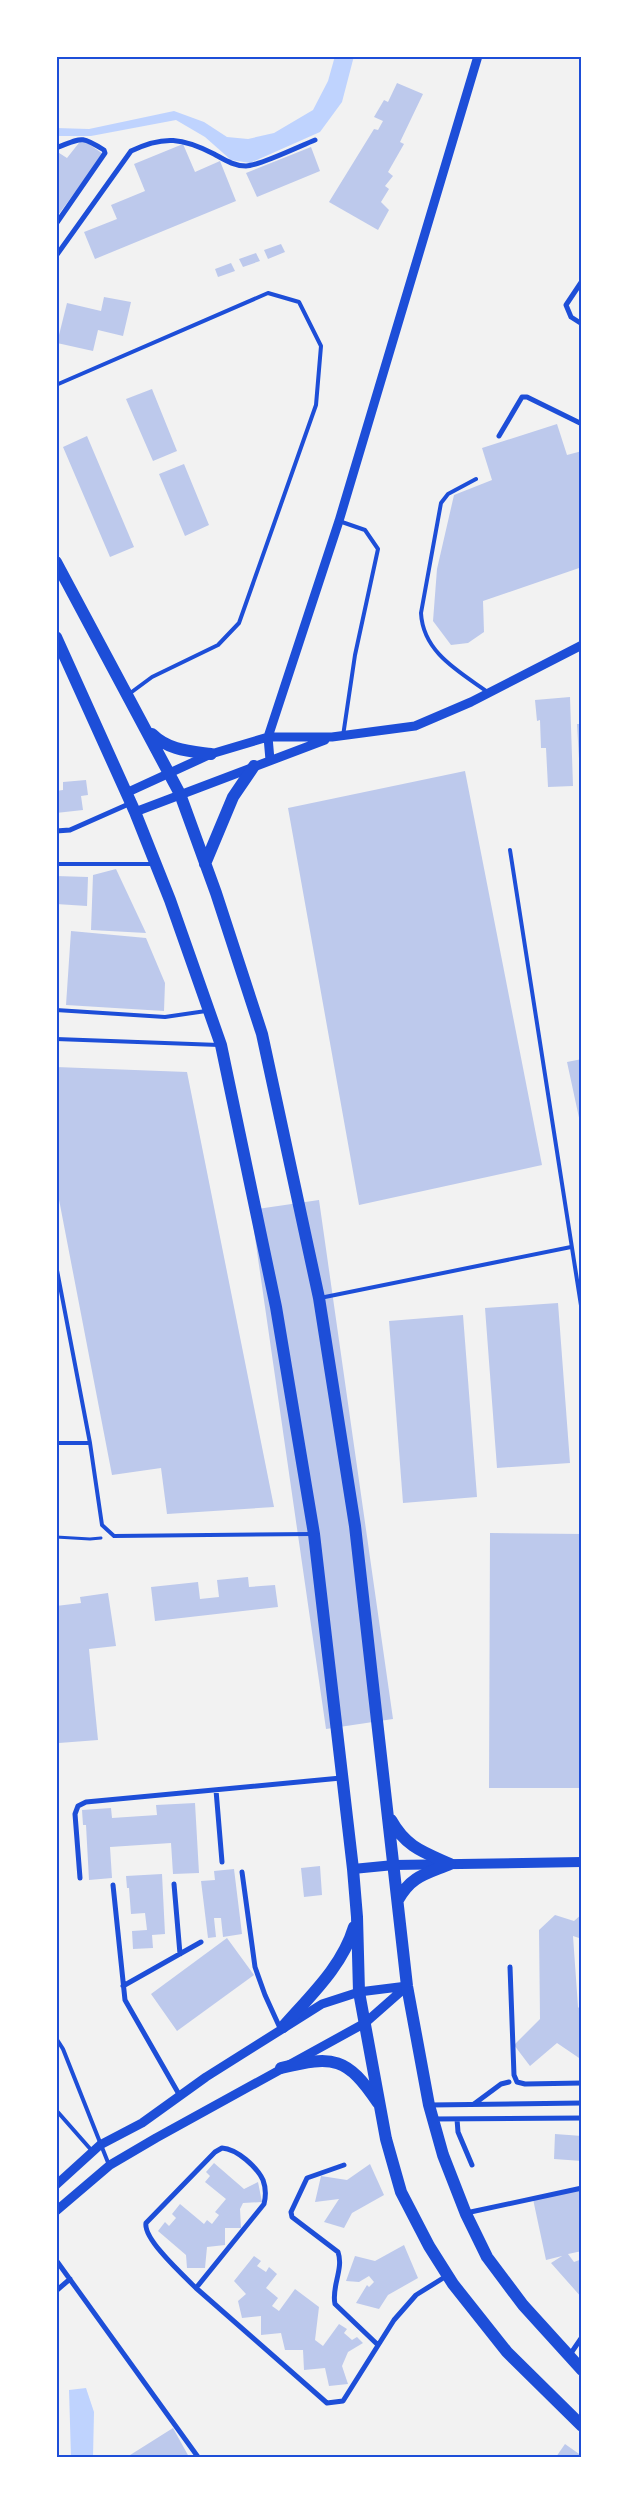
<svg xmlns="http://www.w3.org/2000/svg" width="638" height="2513" viewBox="0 0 638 2513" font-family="'PT Sans Narrow',sans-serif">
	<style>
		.water { fill: #bfd3fe }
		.building { fill: #bdc9ec }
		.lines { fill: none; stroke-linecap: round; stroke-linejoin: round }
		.path { stroke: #1d4ed8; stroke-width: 3 }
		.service { stroke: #1d4ed8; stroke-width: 4 }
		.minor { stroke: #1d4ed8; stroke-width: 5 }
		.tertiary { stroke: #1d4ed8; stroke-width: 9 }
		.secondary { stroke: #1d4ed8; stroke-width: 10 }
		.primary { stroke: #1d4ed8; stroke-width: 12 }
		.neatline { fill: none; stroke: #1d4ed8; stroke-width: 2 }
	</style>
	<rect width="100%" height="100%" fill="#f2f2f2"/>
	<path class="water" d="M335 56H354L342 102 320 132 250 163 231 160 205 137 176 120 91 136H56V128L89 129 174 111 204 122 227 137 248 139 274 133 313 110 328 81Z
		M86 2388 94 2412 93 2457H71L69 2390Z"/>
	<path class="building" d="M397 83 423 94 400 142 404 144 388 172 393 176 385 186 389 189 381 202 389 210 378 230 329 202 374 129 378 130 383 121 374 117 384 100 388 102Z
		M82 139 103 154 56 218V151L67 158Z
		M183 144 195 172 220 161 236 201 95 259 84 232 117 219 111 205 145 191 134 164Z
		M311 147 320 171 257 197 246 173Z
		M281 244 285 252 268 259 264 250Z
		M256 253 260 261 243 267 239 259Z
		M231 263 235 271 218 277 215 269Z
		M104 297 131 302 123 336 98 330 93 351 57 343 67 303 101 311Z
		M152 389 177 451 153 461 126 399Z
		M557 424 567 455 582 451V567L483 601 484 632 468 643 451 645 433 621 437 569 454 495 492 480 482 448Z
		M87 436 134 547 110 557 63 447Z
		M184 464 209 525 185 536 159 474Z
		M570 697 573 786 548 787 546 748H541L540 720 537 721 535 700Z
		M577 724H582V776H580Z
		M465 771 542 1165 359 1205 288 808Z
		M86 780 88 795 81 796 83 810 56 813V791L63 790V782Z
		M116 869 146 933 91 930 93 875Z
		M56 876 88 877 87 906 56 904Z
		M71 931 146 938 165 983 164 1011 66 1005Z
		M582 1059V1127H581L567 1062Z
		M56 1067 187 1072 274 1507 167 1514 161 1468 112 1475 56 1184Z
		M319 1200 393 1719 326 1729 251 1210Z
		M558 1303 570 1463 497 1468 485 1308Z
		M463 1315 477 1497 403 1503 389 1321Z
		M490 1533 582 1534V1788H489Z
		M248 1577 249 1587 275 1585 278 1607 155 1621 151 1587 198 1582 200 1599 219 1597 217 1580Z
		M108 1593 116 1646 89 1649 98 1740 59 1743 56 1716V1606L81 1603 80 1597Z
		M195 1803 199 1873 173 1874 171 1843 110 1847 112 1878 89 1880 86 1825H83L82 1810 111 1808 112 1818 157 1815 156 1805Z
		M320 1866 322 1895 304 1897 301 1868Z
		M234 1869 242 1934 223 1937 221 1918H214L216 1937 208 1938 201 1881 215 1880 214 1871Z
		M162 1874 165 1934 152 1935 153 1948 133 1949 132 1931 147 1930 145 1913 131 1914 129 1888H127L126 1876Z
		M582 1914V1939L573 1936 578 2007 582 2011V2060L557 2043 530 2066 514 2045 540 2019 539 1930 555 1915 574 1921Z
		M227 1938 254 1975 177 2031 151 1994Z
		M555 2134 582 2136V2161L554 2159Z
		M214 2163 244 2189 258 2182 262 2202 243 2203 240 2209 241 2228H225V2245L207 2247 205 2268H187L186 2255 158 2231 165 2222 169 2226 176 2218 172 2214 180 2204 204 2224 207 2220 212 2224 219 2215 215 2212 226 2199 205 2182 210 2176 206 2172Z
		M370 2164 384 2195 352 2213 344 2228 324 2222 339 2199 315 2202 321 2176 347 2180Z
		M582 2190V2251L568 2254 574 2262 582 2259V2298L551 2263 562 2256 546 2260 533 2199Z
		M404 2245 418 2278 388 2295 379 2309 356 2303 367 2285 369 2287 374 2282 369 2276 359 2282 346 2281 355 2256 375 2261Z
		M254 2256 261 2261 257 2266 266 2272 269 2267 277 2274 266 2288 278 2298 272 2306 279 2311 295 2289 319 2307 315 2340 323 2346 339 2324 347 2329 344 2333 352 2340 357 2337 363 2343 348 2352 342 2366 348 2384 329 2386 325 2368 304 2370 303 2350H285L281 2333 261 2335V2316L242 2318 238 2301 246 2294 234 2281Z
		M173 2428 189 2457H127Z
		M565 2444 582 2456V2457H556Z"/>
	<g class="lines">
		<path class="path" d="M56 1537 90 1539 101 1538"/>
		<path class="service" d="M56 385 268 293 299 302 321 346 316 405 239 623 218 645 152 677 129 694
			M476 479 448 494 441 503 421 613C423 653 460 672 489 693
			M339 521 365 530 378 549 355 655 343 736
			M510 850 582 1312
			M56 864H154
			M56 1010 165 1017 206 1011
			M56 1039 219 1045
			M56 1265 90 1443 102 1525 114 1536 312 1534
			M320 1298 571 1247
			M56 1443H90
			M56 2038 63 2049 109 2165
			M56 2110 93 2152"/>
		<path class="minor" d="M56 148C82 138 80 135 104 150L105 153 56 224
			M56 256 131 151C164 135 183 138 214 154 225 160 234 166 246 166 259 166 300 146 315 140
			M582 281 566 305 571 317 582 324
			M499 436 522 397H527L582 424
			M56 831 70 830 131 803
			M216 1790 222 1862
			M242 1872 255 1967 265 1995 280 2028
			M80 1878 75 1814 78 1806 86 1802 341 1778
			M174 1884 180 1954
			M113 1885 125 2000 180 2096
			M510 1967 514 2075 517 2082 525 2084 582 2083
			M123 1986 201 1942
			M474 2104 501 2084 509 2082
			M430 2105 582 2103
			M433 2119 582 2118
			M457 2119 458 2132 472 2165
			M344 2165 307 2178 291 2212 292 2217 338 2252C344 2269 331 2287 335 2304L378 2345
			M466 2213 582 2188
			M56 2260 198 2457
			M196 2288C184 2276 143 2239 146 2223L215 2152 222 2148C237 2149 257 2167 263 2180 266 2188 266 2196 264 2204L196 2288 327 2403 343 2401 394 2320 416 2295 448 2275
			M56 2291 70 2279
			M569 2356 582 2337"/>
		<path class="tertiary" d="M270 760 268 737 339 521 478 56
			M126 793 211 754 268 737H332L415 726 471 702 582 645
			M135 812 325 740
			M56 2185 100 2145 142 2123 206 2077 322 2004 359 1992 407 1986
			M56 2211 110 2165 156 2138 365 2023 407 1986"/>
		<path class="secondary" d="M353 1869 394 1865 582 1862"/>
		<path class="primary" d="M56 562 180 794 216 893 262 1034 319 1298 355 1526 407 1986 429 2105 443 2155 466 2214 487 2257 523 2305 582 2370
			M56 637 135 812 170 900 221 1045 276 1307 314 1534 353 1869 357 1917 359 1992 386 2139 401 2192 429 2246 453 2284 507 2352 582 2426
			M152 734C168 750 189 751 211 754
			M205 864 233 797 254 766
			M391 1820C406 1847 423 1852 450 1864
			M398 1900C411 1876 426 1874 450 1864
			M283 2027C310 1996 342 1967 354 1927
			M281 2068C334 2055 347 2057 378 2103"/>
	</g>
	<rect width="638" height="2513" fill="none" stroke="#ffffff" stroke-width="115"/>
	<rect x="58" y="58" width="522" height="2398" class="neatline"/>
</svg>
